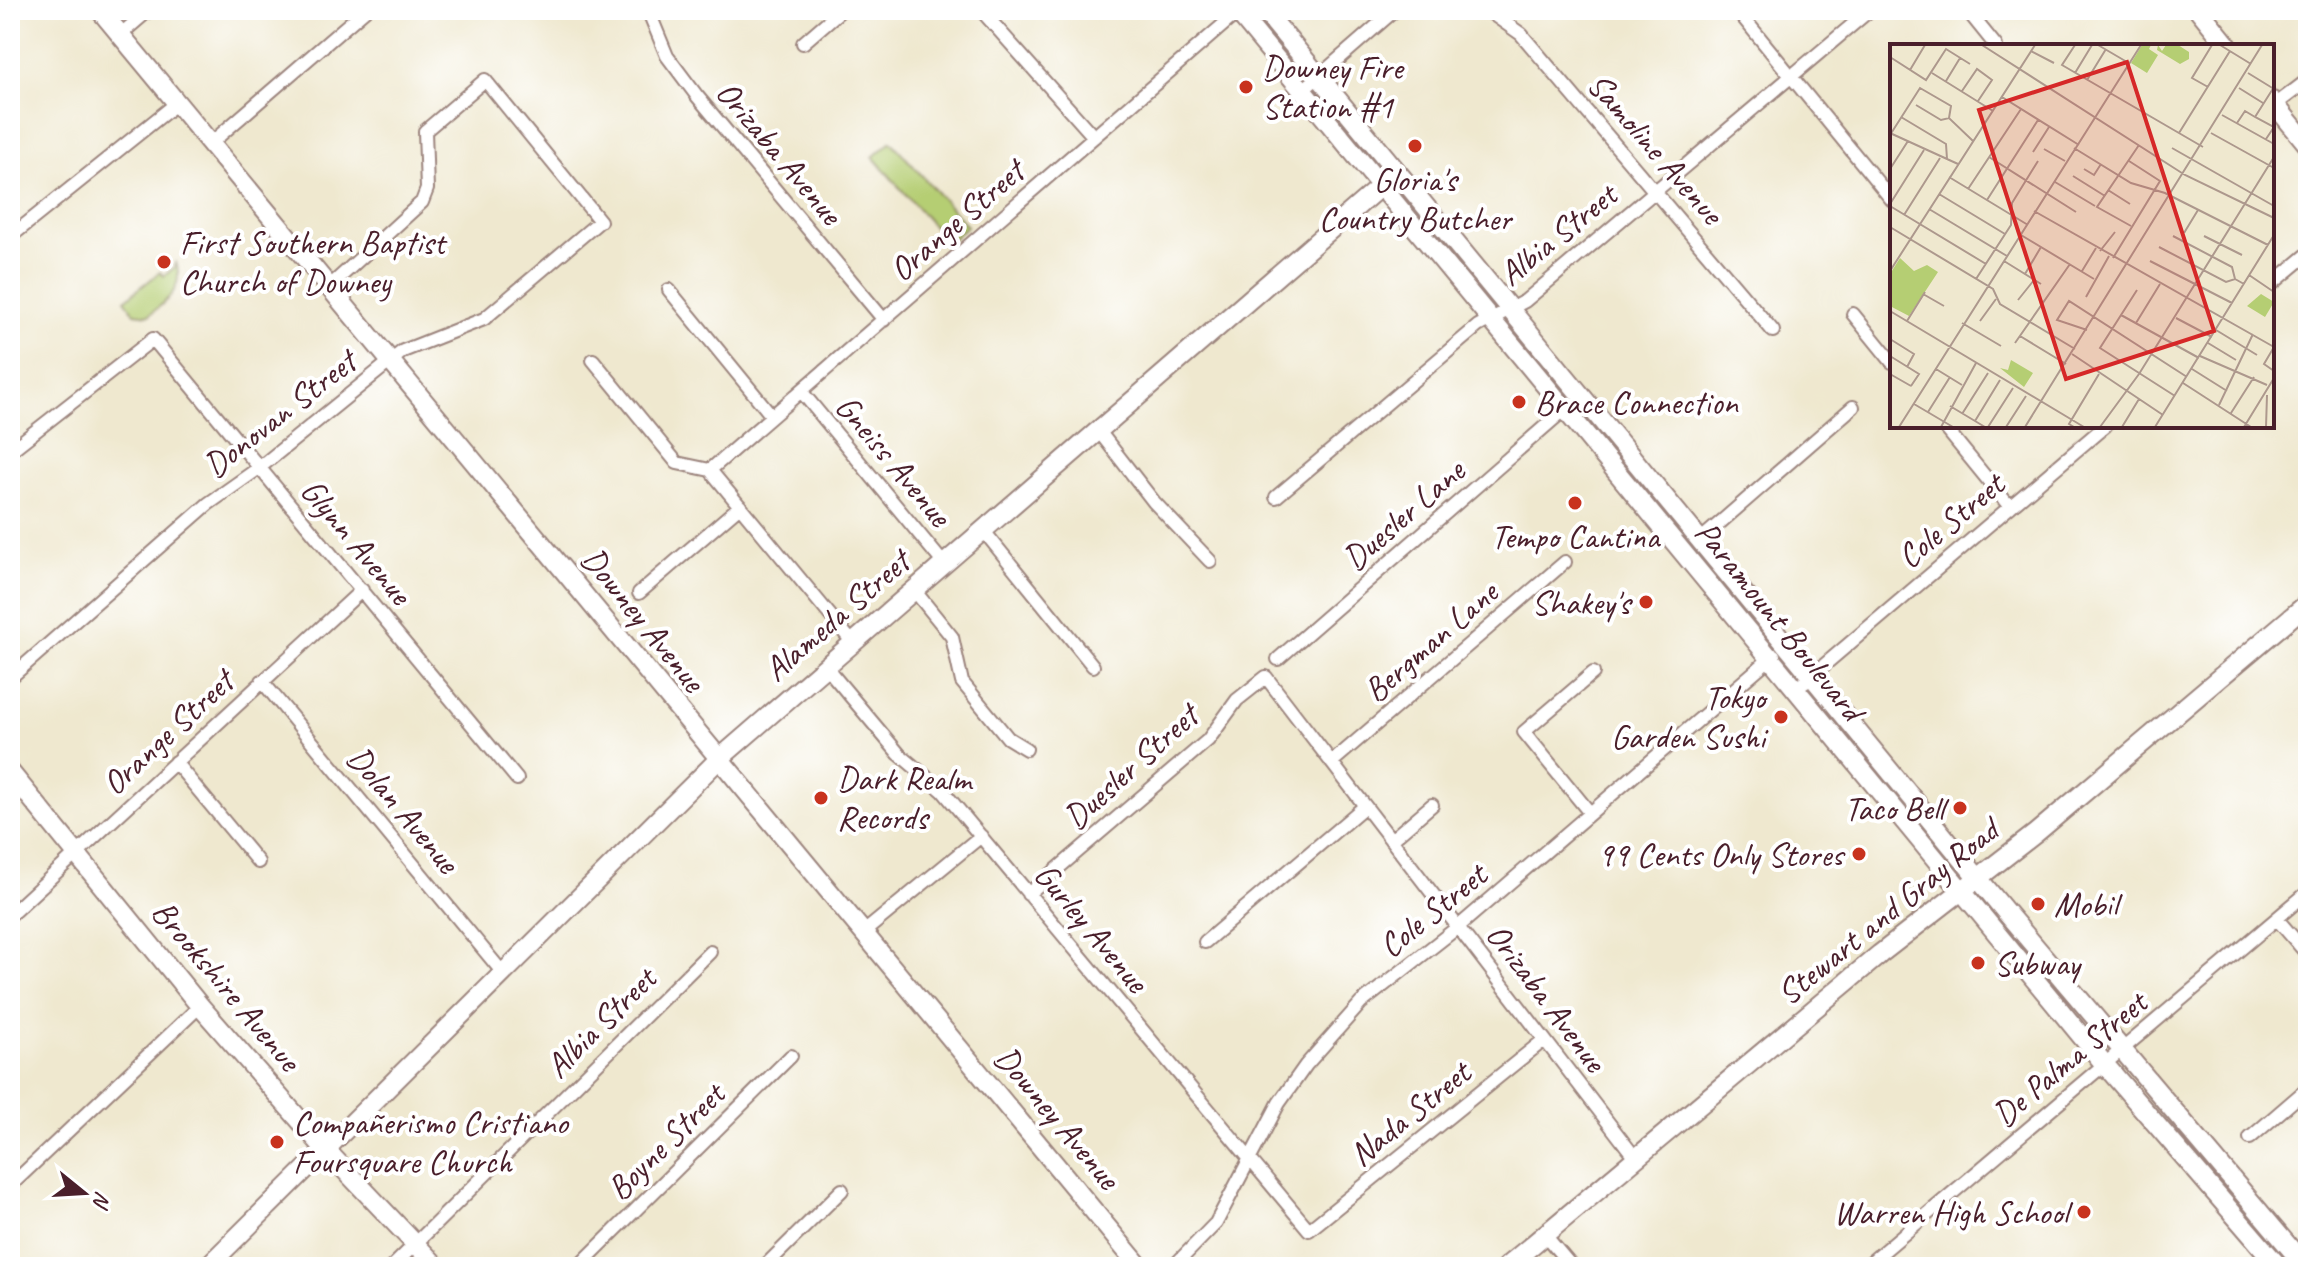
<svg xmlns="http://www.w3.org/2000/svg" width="2318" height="1277" viewBox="0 0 2318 1277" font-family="Caveat,sans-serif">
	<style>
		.green { fill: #b5ce73; stroke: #80764f; stroke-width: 2 }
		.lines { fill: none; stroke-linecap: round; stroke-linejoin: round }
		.street-casing { stroke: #9c847d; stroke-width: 16 }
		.secondary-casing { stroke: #9c847d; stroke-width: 22 }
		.street { stroke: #fff; stroke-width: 12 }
		.secondary { stroke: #fff; stroke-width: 18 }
		.poi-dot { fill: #c8321e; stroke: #fff; stroke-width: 3 }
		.labels { text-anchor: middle; stroke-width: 8; stroke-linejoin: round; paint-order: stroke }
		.poi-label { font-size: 34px; fill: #4a1f2b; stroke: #fff; text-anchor: start }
		.street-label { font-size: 34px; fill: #4a1f2b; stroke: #fff }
		.inset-road { fill: none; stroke: #ad988d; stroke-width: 2 }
		.view { fill: #d62828; fill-opacity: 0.15; stroke: #d62828; stroke-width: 4 }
		.inset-edge { fill: none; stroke: #4a1f2b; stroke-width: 4 }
	</style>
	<rect width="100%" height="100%" fill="#fff"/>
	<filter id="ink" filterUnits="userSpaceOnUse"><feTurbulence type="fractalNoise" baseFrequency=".0125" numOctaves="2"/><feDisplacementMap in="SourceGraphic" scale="16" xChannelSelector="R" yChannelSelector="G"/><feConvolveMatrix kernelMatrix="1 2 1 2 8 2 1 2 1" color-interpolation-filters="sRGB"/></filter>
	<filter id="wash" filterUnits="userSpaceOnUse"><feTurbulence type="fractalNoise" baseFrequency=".006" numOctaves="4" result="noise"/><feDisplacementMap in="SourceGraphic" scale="32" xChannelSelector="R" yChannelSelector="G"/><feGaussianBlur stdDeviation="1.8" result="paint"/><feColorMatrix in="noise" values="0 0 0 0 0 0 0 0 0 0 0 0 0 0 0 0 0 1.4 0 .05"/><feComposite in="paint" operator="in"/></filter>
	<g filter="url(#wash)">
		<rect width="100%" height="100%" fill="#efe8cf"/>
		<path class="green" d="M891 141 967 226 948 243 873 157Z
			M176 261C184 288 169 299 149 315L135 313 125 300 160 272 164 276 175 267Z"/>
	</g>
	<g filter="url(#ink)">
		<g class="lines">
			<defs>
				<path id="street" d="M648 10 667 56 697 96 884 320
					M981 10 1094 137
					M1487 10 1521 34 1773 331
					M1737 10 1892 200
					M1967 10 1996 46
					M120 35 149 10
					M803 43 841 10
					M1302 91 1395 10
					M2275 105 2308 80
					M211 143 365 10
					M10 237 177 103
					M2272 284 2308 254
					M669 290 772 416
					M1853 314 1892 362
					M593 360 677 463 710 470 853 643
					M801 391 944 564
					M1944 426 2010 507
					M1098 430 1154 502 1210 561
					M10 451 153 339 517 779
					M710 470 1238 12
					M1276 497 1478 326 1525 301 1870 10
					M983 530 1093 666
					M1699 541 1853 407
					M914 590 952 637 962 682 1008 738 1026 749
					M639 593 740 506
					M1278 659 1564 410
					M826 667 899 754 943 791 1309 1230 1544 1040
					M10 678 208 504 259 468 403 351 484 319 600 221 485 80 425 131 427 189 422 202 329 287
					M262 681 503 973
					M1796 689 2105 426
					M175 762 258 862
					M1332 762 1565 562
					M1590 813 1524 732 1593 673
					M1391 840 1432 805
					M1028 894 1208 740 1237 700 1266 677 1637 1160
					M10 915 362 590
					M2277 919 2308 955
					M864 932 981 836
					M1205 942 1365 806
					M2250 1138 2308 1088
					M10 1186 200 1006
					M1545 1235 1572 1267
					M392 1267 710 952
					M578 1267 791 1056
					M764 1267 842 1190
					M1173 1267 1216 1223 1279 1103 1306 1065 1361 1003 1458 927 1774 655
					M1865 1267 2308 892"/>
				<path id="secondary" d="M100 10 1140 1267
					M1236 10 2106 1066 2279 1267
					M1264 10 2005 911 2306 1267
					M2199 10 2228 46
					M2272 101 2308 145
					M10 772 200 1006 325 1149 437 1267
					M207 1267 719 759 1390 178
					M1506 1267 1880 954 2036 833 2308 603"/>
			</defs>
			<use href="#street" class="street-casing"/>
			<use href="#secondary" class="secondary-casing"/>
			<use href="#street" class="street"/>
			<use href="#secondary" class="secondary"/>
		</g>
	</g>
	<g class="poi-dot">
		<circle cx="1246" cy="87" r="8"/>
		<circle cx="1415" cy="146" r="8"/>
		<circle cx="164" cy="262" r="8"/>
		<circle cx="1519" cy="402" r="8"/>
		<circle cx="1575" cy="503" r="8"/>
		<circle cx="1646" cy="602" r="8"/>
		<circle cx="1781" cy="717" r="8"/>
		<circle cx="821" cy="798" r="8"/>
		<circle cx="1960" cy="808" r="8"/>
		<circle cx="1859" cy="854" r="8"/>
		<circle cx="2038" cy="904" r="8"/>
		<circle cx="1978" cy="963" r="8"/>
		<circle cx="277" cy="1142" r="8"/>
		<circle cx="2084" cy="1212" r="8"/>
	</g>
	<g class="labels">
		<g class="poi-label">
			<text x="1262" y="79">Downey Fire<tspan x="1262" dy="39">Station #1</tspan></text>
			<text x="1415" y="191" text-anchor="middle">Gloria's<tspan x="1415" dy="39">Country Butcher</tspan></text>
			<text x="180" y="254">First Southern Baptist<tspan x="180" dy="39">Church of Downey</tspan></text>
			<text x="1535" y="414">Brace Connection</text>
			<text x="1575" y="548" text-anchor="middle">Tempo Cantina</text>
			<text x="1630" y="614" text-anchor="end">Shakey's</text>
			<text x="1765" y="709" text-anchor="end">Tokyo<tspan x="1765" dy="39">Garden Sushi</tspan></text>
			<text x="837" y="790">Dark Realm<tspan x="837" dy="39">Records</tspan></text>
			<text x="1944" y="820" text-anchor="end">Taco Bell</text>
			<text x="1843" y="866" text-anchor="end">99 Cents Only Stores</text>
			<text x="2054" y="916">Mobil</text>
			<text x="1994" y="975">Subway</text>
			<text x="293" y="1134">Compañerismo Cristiano<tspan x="293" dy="39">Foursquare Church</tspan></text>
			<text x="2068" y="1224" text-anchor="end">Warren High School</text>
		</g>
		<g class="street-label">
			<text transform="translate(1656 148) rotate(49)" y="12">Samoline Avenue</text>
			<text transform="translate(780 152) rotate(50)" y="12">Orizaba Avenue</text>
			<text transform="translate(956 220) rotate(-41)" y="12">Orange Street</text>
			<text transform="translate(1557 234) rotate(-39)" y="12">Albia Street</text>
			<text transform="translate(279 413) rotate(-38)" y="12">Donovan Street</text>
			<text transform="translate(894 460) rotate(50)" y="12">Gneiss Avenue</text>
			<text transform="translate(1403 514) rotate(-41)" y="12">Duesler Lane</text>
			<text transform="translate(1950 520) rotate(-40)" y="12">Cole Street</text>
			<text transform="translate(357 541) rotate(50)" y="12">Glynn Avenue</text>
			<text transform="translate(836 615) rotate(-41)" y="12">Alameda Street</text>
			<text transform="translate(644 619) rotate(51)" y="12">Downey Avenue</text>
			<text transform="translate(1780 620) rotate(51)" y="12">Paramount Boulevard</text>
			<text transform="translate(1430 641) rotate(-41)" y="12">Bergman Lane</text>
			<text transform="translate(167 732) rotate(-43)" y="12">Orange Street</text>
			<text transform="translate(1130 766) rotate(-42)" y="12">Duesler Street</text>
			<text transform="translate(404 809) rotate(50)" y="12">Dolan Avenue</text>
			<text transform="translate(1432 910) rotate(-39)" y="12">Cole Street</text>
			<text transform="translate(1887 911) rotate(-39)" y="12">Stewart and Gray Road</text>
			<text transform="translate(1092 927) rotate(50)" y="12">Gurley Avenue</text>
			<text transform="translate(227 985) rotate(50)" y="12">Brookshire Avenue</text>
			<text transform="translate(1547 997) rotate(53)" y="12">Orizaba Avenue</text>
			<text transform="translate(600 1022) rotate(-45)" y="12">Albia Street</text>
			<text transform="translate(2069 1058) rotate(-40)" y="12">De Palma Street</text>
			<text transform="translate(1409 1113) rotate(-39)" y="12">Nada Street</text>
			<text transform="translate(1058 1117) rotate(50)" y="12">Downey Avenue</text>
			<text transform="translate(665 1141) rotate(-45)" y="12">Boyne Street</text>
		</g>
	</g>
	<g transform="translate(1890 44)">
		<rect width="384" height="384" fill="#efe8cf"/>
		<path d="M252 1H261L259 5 268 11 257 29 241 19ZM268 1 272 7 276 1H288L299 8V15L290 20 267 6ZM10 214 24 227 37 221 48 228 19 272 0 262V230ZM371 250 384 258 375 273 357 262ZM121 316 143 329 134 343 110 324 118 326Z" fill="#b5ce73"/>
		<path class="inset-road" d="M92 1 295 131 384 174M185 1 172 21 313 103M208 1 237 18M330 1 361 20M141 7 164 19M0 13 36 36 56 5 80 20M20 26 35 1M42 29 103 67M185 29 202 1M358 29 384 45M197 36 216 5M56 37 70 14M318 43 302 34 322 1M349 44 373 59M72 47 87 25 102 36 88 57M112 53 189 101M26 61 51 76 59 74 83 97M332 71 384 100M11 73 56 100 57 115M365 73 384 43M347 79 355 67 365 73 384 83 376 95M0 89 68 120M289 89 340 7M321 89 384 124M0 91 30 44 61 62 59 74M184 104 241 139 275 149 378 201M282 104 384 162M154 105 175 117M143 108 159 83M99 113 186 168M0 125 18 97M194 125 204 131 211 120M183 132 215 152M59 133 138 181M165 138 205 162M78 145 131 65M218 146 240 160M49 150 115 190M97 156 148 76M0 160 34 106M0 162 96 220M39 165 117 212M144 167 384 303M14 171 50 114M241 182 207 163 249 101M0 183 103 245 110 260 185 305M294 189 308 166M131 191 204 235M283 192 342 223 345 235M314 192 352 211M269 203 336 238 345 235 354 240M210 207 225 188M223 214 270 137 239 117M114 217 151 240M260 217 342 259M0 227 145 1M192 227 206 204M135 230 151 203M359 231 384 248M86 235 121 181 122 159 148 117M247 246 210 304 285 352M33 250 54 262M196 253 219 212M128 256 144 236M0 267 194 383M231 271 309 314M286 274 322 293M17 277 35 248M90 277 106 255M72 279 111 302M246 279 270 240M197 286 167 276 179 257 297 333M326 286 367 311M130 292 176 320M0 295 24 310 17 323M125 299 180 220M318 299 346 316M384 303 374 320 384 327M182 310 273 371M0 312 29 330 21 342M310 312 377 341M46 325 72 341M302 325 337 347M0 330 21 342M293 339 361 383M24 360 63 383M329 361 363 290M60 362 95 383M38 368 60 333M341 369 364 333M72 370 98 329M85 377 110 336M9 383 251 1M51 383 86 319M98 383 123 344M116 383 136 352M135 383 372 1M184 383 179 380 209 330M210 383 249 330 384 113M232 383 249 355M265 383 384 191M354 383 384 334M376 383 377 351"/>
		<path class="view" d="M237 18 324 287 176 335 89 66Z"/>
		<rect width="384" height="384" class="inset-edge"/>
	</g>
	<rect width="2318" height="1277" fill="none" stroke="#fff" stroke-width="40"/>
	<g transform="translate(84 1193) rotate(108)" stroke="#ffffff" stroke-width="6" paint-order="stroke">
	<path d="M0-6L14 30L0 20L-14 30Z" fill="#4a1f2b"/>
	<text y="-12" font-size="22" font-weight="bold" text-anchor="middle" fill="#4a1f2b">N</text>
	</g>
</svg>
